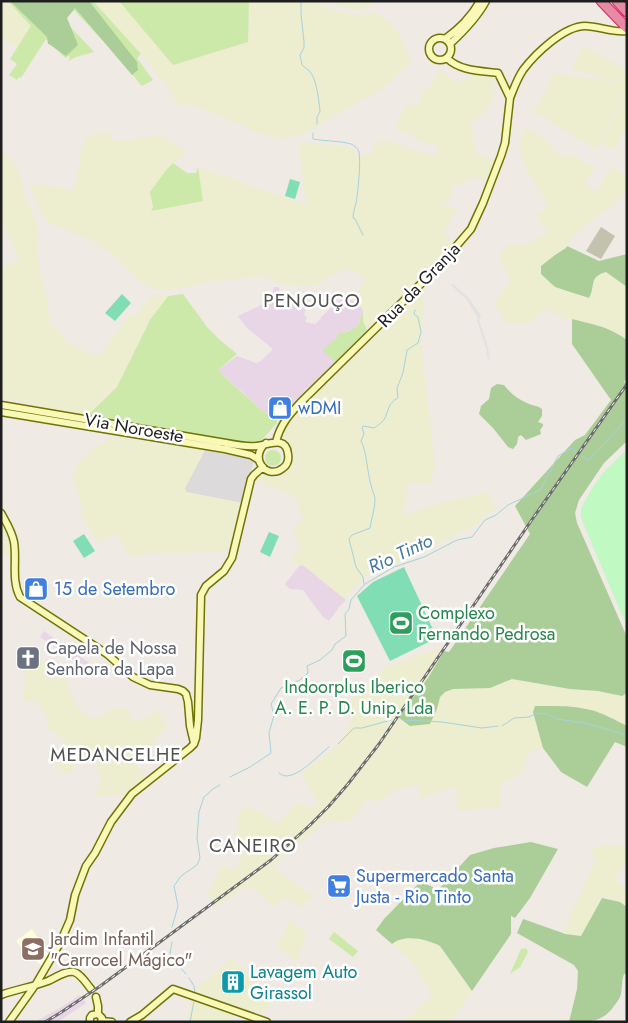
<svg xmlns="http://www.w3.org/2000/svg" width="628" height="1023" viewBox="0 0 628 1023" font-family="Jost,sans-serif">
	<style>
		.residential { fill: #dcdadb }
		.industrial { fill: #e8d5e5 }
		.education { fill: #fffddc }
		.construction { fill: #c3c2af }
		.farmland { fill: #ededcf }
		.grass { fill: #cde9a9 }
		.forest { fill: #abce98 }
		.park { fill: #c0f9c1 }
		.pitch { fill: #81deb4 }
		.parking { fill: #e2e2e2 }
		.lines { fill: none; stroke-linecap: round; stroke-linejoin: round }
		.stream { stroke: #a4d3dc; stroke-width: 1 }
		.secondary-casing { stroke: #6f7405; stroke-width: 9 }
		.highway-casing { stroke: #d8256e; stroke-width: 11 }
		.secondary { stroke: #f9f8b7; stroke-width: 6 }
		.highway { stroke: #e68ba2; stroke-width: 9 }
		.rail-casing { stroke: #6c6c6c; stroke-width: 3 }
		.rail { stroke: #fff; stroke-width: 1; stroke-dasharray: 4; stroke-linecap: butt }
		.labels { text-anchor: middle; stroke-width: 5; stroke-linejoin: round; paint-order: stroke }
		.street-label { font-size: 18px; fill: #1e1e1e; stroke: #fff }
		.shop-label { font-size: 18px; fill: #366cbe; stroke: #fff; text-anchor: start }
		.leisure-label { font-size: 18px; fill: #27864d; stroke: #fff; text-anchor: start }
		.worship-label { font-size: 18px; fill: #5b616d; stroke: #fff; text-anchor: start }
		.education-label { font-size: 18px; fill: #785e54; stroke: #fff; text-anchor: start }
		.culture-label { font-size: 18px; fill: #0d838f; stroke: #fff; text-anchor: start }
		.neighbourhood-label { font-size: 19px; letter-spacing: 1px; fill: #515151; stroke: #fff }
		.water-label { font-size: 19px; font-style: italic; fill: #45779d; stroke: #fff }
	</style>
	<rect width="100%" height="100%" fill="#efeae3"/>
	<path class="residential" d="M205 450 246 458 254 461 242 503 186 492 185 488Z"/>
	<path class="industrial" d="M274 287H279L281 301 288 302 306 309 304 315 307 317 305 322 315 324 321 319 320 318 341 299 344 300 347 299 358 303 363 310V313L360 316 362 318 359 321 358 325 354 329 349 330 343 333 340 332 338 334 334 360 337 363 280 421 268 412 266 414 239 389 238 390 218 370 237 356 256 363 261 361 273 349 246 327 238 316 270 301Z
		M303 565 346 600 338 608 337 610 329 621 323 617 303 590 290 589 285 584 299 566Z
		M44 631 84 659 101 672 99 674 93 669 91 672 40 637Z
		M80 995 86 1003 65 1017 57 1022H35L60 1008Z"/>
	<path class="education" d="M32 929 49 956 44 967 29 956 16 941Z"/>
	<path class="construction" d="M601 227 615 236 601 259 586 251Z"/>
	<path class="farmland" d="M1 1H8L32 26 18 48 1 38Z
		M93 1H119L173 65 248 42 249 1H314L331 9 353 15H363L374 11 382 16 396 29 404 44 411 62 382 89 302 134 282 139 265 135 201 108 185 103 181 105H177L171 93 141 54Z
		M330 1H374L372 5 360 11 349 9 336 4Z
		M584 45 608 60 627 70V90L596 150 533 111 545 94 554 73 623 83 571 69Z
		M476 70H495L496 75 492 87 495 92 494 99 483 113 473 121 470 126 471 130 473 131 474 145 477 150 472 153 496 160 488 179 470 178 460 185 454 184 448 201 441 203 457 209 443 232 456 245 368 333 363 321V309L354 299 365 279 363 276 355 271 351 270H341L315 285 304 286 284 284 270 280 269 276 248 277 213 281 171 290H159L145 285 112 254 89 239 51 224 41 214 31 190 30 187 31 184 74 190 84 139 90 136 108 131 114 142 160 135 187 151 167 169 151 211 203 201 198 167 240 181 260 190 307 204 302 180 303 177 300 155V142L348 147 354 150 357 156 373 153V144L384 141 393 142 415 151 437 156 438 146 413 139 415 135 396 129 401 114 406 106 417 105 420 101 422 93 425 89 430 87 439 71H443L449 78 454 81H464L471 78 475 73Z
		M627 93V128L613 150 601 142Z
		M527 128 541 136 562 156 568 155 576 157 591 166 596 167 585 184 596 192 612 167 627 176V186L621 198 613 206 591 220 570 240 566 248 555 255 541 267 555 287 589 298 591 295 594 281 598 274 606 272 615 279 620 281 627 287V340L617 333 589 323 570 319H565L545 309 532 322 511 324 506 323 494 303 509 284V278L500 261 499 252 510 244 525 245 547 233 542 224 535 214 543 211 547 204 545 199 529 175 523 162 520 149 521 137 523 131Z
		M1 153 10 157 16 166 21 176 24 194 37 223 38 235V259L41 278 46 292 50 321 68 341 78 348 99 357 127 316H134L152 295 168 296 149 321 117 387 86 417 1 398V269L19 259 1 219Z
		M421 287 423 295 422 354 435 464 430 484H408L403 515 436 504 489 492 495 508 472 527 421 552 365 577 346 596V600L303 565 291 562 300 545 293 530 303 518 293 495 259 482 258 478 260 473 262 472 270 477H277L282 476 287 472 293 461 291 448 289 444 282 439 283 428 287 423Z
		M116 437 205 450 185 488 186 492 242 503 230 548 225 551 145 554 131 558 116 533 99 543 81 516V503L74 484V474L78 463 94 447Z
		M1 520 10 537 12 545V560L1 553Z
		M438 649 444 651 428 678 399 717 437 709 440 697 445 692 453 689H472L512 679 570 689 598 691 622 696 627 693V726L592 710 566 706 533 712 543 748 529 752 524 770 511 779 500 784 502 807 457 811 456 786 420 799 418 784 396 790 376 802 368 798 350 821 323 822 273 867 313 896 299 908 288 899 285 898 276 906 270 903 254 888 247 885 219 906 215 905 212 902 208 893 217 877 219 868 222 866H227L232 870 235 869 240 861 241 855 248 847 246 844 235 836 239 824 237 820 241 811 246 807 254 809 264 813 277 824 296 803 312 808 319 803 301 774 337 746 349 729 352 702 355 694 387 666Z
		M27 655H33L64 676 76 705 90 718 96 719 109 711 121 707H124L137 723 156 711 159 713 166 724 165 727 149 748 137 756 133 761 145 776 137 788 128 794 94 796 99 787 101 779 97 767V758L89 751 80 759 71 773 66 774 54 763 53 758 59 750 66 747V742L46 727 48 720 41 707 37 702 24 701 25 675Z
		M607 845H627V861L617 875 616 879 620 885 627 888V906L621 902 602 896 581 935 566 934 563 932 595 862 592 848Z
		M290 920 306 933 297 962 289 957 277 946Z
		M417 938 433 942 440 947 472 991 451 1022H406L405 1020 432 996 414 965 392 944 397 940Z
		M231 959 245 971 270 1004 262 1014 237 1006 232 1022H188L193 991Z"/>
	<path class="grass" d="M8 1H93L141 54 137 58 153 80 142 86 117 56 74 10 64 20 94 52 76 57 68 61 70 58 69 56 65 58 46 39 21 78 19 77 17 80 9 75 17 64 10 59 31 26Z
		M119 1H249L248 42 173 65Z
		M173 163 187 173H196L198 167 203 201 151 211 153 207 150 192 167 169Z
		M183 294 207 327 220 340 237 354 218 370 237 389H238L266 414 268 412 277 420V423L259 443 250 444 86 417 117 387 150 320 168 296Z
		M363 313V321L368 333 337 363 323 351V349L337 338 338 334 340 332 343 333C347 331 352 330 356 327 359 325 359 321 361 318L360 316Z
		M265 458a8 8 0 1 1 16 0a8 8 0 1 1-16 0Z
		M334 932 358 951 353 957 329 939Z
		M526 948 528 952 520 967 510 974 521 949Z"/>
	<path class="forest" d="M10 1H89L137 62 138 70 132 75 75 8 67 18 78 45 66 56 49 44H48L47 37Z
		M567 246 599 261 627 254V287L606 272C588 277 596 286 589 298L555 287 541 274V266L555 255 566 248Z
		M572 319C594 325 608 326 627 340V378L624 382 627 385V441L604 463 579 500 575 513 577 523 627 637V693L622 696 598 691 570 689 512 679 490 688 453 689 445 692 440 697 437 709 430 724 410 726 398 717 428 678 444 651 449 652 530 534 515 506 575 440 585 435 611 400 572 344Z
		M497 384 504 385C510 393 517 399 527 403 533 406 537 405 542 409V416L538 422 543 424V426L540 430 541 434 526 440 521 435 518 437 517 444 513 449 508 447 493 428 479 414 481 406 489 399 491 388Z
		M535 706C554 706 572 705 591 710 603 713 615 720 627 726V747L615 742 587 787 561 772 543 748 533 712Z
		M531 842 558 849 530 898 515 918 511 916V934L472 991 440 946C426 939 405 934 392 944L376 930 384 919 421 881 438 890 470 855 494 848Z
		M602 898 620 902 627 907V974H624C621 981 623 989 620 997 618 1001 614 1006 611 1010 599 1023 588 1022 569 1022L577 989 578 971 574 965 517 933 523 919 560 932 565 934 581 936Z"/>
	<path class="park" d="M627 449V625L619 608 581 518V509L591 490 603 473Z"/>
	<path class="pitch" d="M290 179 300 182 295 199 285 196Z
		M122 294 131 303 115 321 105 313Z
		M269 532 279 536 270 557 260 552Z
		M84 534 95 551 84 558 73 541Z
		M404 567 437 638 390 661 357 596 373 582Z"/>
	<path class="parking" d="M453 284 469 298 481 316 479 320 488 347 490 360 488 359 486 348 477 320 478 318 467 300 451 285Z"/>
	<g class="lines">
		<path class="stream" d="M301 1V14L304 42V48L300 55 302 65C305 68 309 70 311 73 317 82 319 101 320 112L317 117V124
			M313 133V139C323 141 342 141 351 144 355 146 358 148 359 152 361 162 358 192 356 203 355 208 353 212 353 218L355 219 363 235
			M582 456 589 460 627 419
			M364 584 363 577 356 567 349 539 352 535 370 528C371 519 375 510 375 500 375 495 372 490 371 485 367 472 367 452 361 441L364 434 362 427 364 426 374 428C376 426 379 425 381 423 390 415 385 404 398 398L397 388 403 373 407 350 418 343 421 332 418 317 414 314 415 310
			M403 720 442 722 482 728 498 726
			M502 726 514 718 529 717 537 713 548 714 557 719 585 723 627 735
			M338 744 354 728H362L391 720
			M279 773C292 786 319 754 329 747
			M230 777 250 767 271 753 269 733 274 715 271 704 281 688 300 680 308 673 307 666 320 660 332 650 335 644 346 636 345 614 349 609 351 600 365 584 394 567 424 557 457 540 472 537 485 520 496 515 508 505 540 490 558 456 572 448 576 452
			M172 927 178 906 174 886 181 876 197 865 200 858 197 838 199 812 204 797 213 789 220 785
			M172 942 170 953 174 961 186 974
			M189 978 194 986 195 993
			M190 1022 194 1001"/>
		<defs>
			<path id="secondary" d="M429 49a11 11 0 1 1 22 0a11 11 0 1 1-22 0Z
				M445 39C459 29 471 17 480 1
				M450 44C464 31 477 18 486 1
				M510 98C514 88 517 79 523 70 535 54 564 26 585 26 599 26 612 33 627 31
				M1 405 226 443C236 445 247 447 257 446 268 445 286 435 288 454 289 460 287 465 283 468 267 481 248 458 266 443
				M1 412 225 449 251 455 259 460
				M276 442C280 425 289 415 300 403L441 264 471 229 483 203 501 156 505 143 510 98 498 73C482 71 459 71 447 58
				M1 513C6 522 12 531 14 542 17 560 11 580 20 597L107 654 133 677 150 685 178 689 183 691 186 694 188 702 190 726 194 743
				M1 995C16 989 33 987 48 981 55 978 66 970 74 972 81 974 86 983 91 989
				M96 997 98 1006V1014L102 1018 101 1022
				M102 1021 112 1022
				M9 1022 36 984 60 943 70 920 75 895 86 866 95 853 111 822 132 794 190 748 194 744 196 738 198 720 201 595 206 586 224 571 232 558 251 479 254 475 263 467
				M90 1022V1018L92 1015 98 1014
				M130 1022 142 1015 173 989 267 1022"/>
			<path id="highway" d="M601 1 627 28
				M617 1 627 12"/>
		</defs>
		<use href="#secondary" class="secondary-casing"/>
		<use href="#highway" class="highway-casing"/>
		<use href="#secondary" class="secondary"/>
		<use href="#highway" class="highway"/>
		<defs>
			<path id="rail" d="M45 1022 60 1013 99 987 271 860 309 826 329 806 348 784 379 744 531 521 627 384"/>
		</defs>
		<use href="#rail" class="rail-casing"/>
		<use href="#rail" class="rail"/>
	</g>
	<defs>
		<symbol id="shop-square" viewBox="-11 -11 22 22"><rect x="-9" y="-9" width="18" height="18" rx="4" fill="#3f7fe0" stroke="#fff"/><path d="M-5-2.5h2.3a2.7 3.5 0 0 1 5.4 0H5L5.5 6h-11ZM-1.5-2.5h3a1.5 2.3 0 0 0-3 0Z" fill="#fff"/></symbol>
		<symbol id="stadium-square" viewBox="-11 -11 22 22"><rect x="-9" y="-9" width="18" height="18" rx="4" fill="#2e9e5b" stroke="#fff"/><path d="M0-5a6.5 5 0 1 0 0 10a6.5 5 0 1 0 0-10ZM-3.5-1.8h7v3.6h-7Z" fill="#fff"/></symbol>
		<symbol id="church-square" viewBox="-11 -11 22 22"><rect x="-9" y="-9" width="18" height="18" rx="4" fill="#6b7280" stroke="#fff"/><path d="M-1.2-6h2.4v3.5h3.3v2.4h-3.3V6h-2.4V-.1h-3.3v-2.4h3.3Z" fill="#fff"/></symbol>
		<symbol id="supermarket-square" viewBox="-11 -11 22 22"><rect x="-9" y="-9" width="18" height="18" rx="4" fill="#3f7fe0" stroke="#fff"/><path d="M-6-5.5h2.5l.6 2H6L4.5 2H-2.5L-4.4-4H-6ZM-1.5 3.2a1.3 1.3 0 1 0 .1 0ZM3 3.2a1.3 1.3 0 1 0 .1 0Z" fill="#fff"/></symbol>
		<symbol id="school-square" viewBox="-11 -11 22 22"><rect x="-9" y="-9" width="18" height="18" rx="4" fill="#8d6e63" stroke="#fff"/><path d="M0-5L7-2L0 1L-7-2ZM-4 1L0 2.5L4 1V4Q0 6-4 4Z" fill="#fff"/></symbol>
		<symbol id="building-square" viewBox="-11 -11 22 22"><rect x="-9" y="-9" width="18" height="18" rx="4" fill="#0f9aa8" stroke="#fff"/><path d="M-4-6H4V6H1V3H-1V6H-4ZM-2.5-4.3h1.7v1.8h-1.7ZM.8-4.3h1.7v1.8H.8ZM-2.5-1h1.7V.8h-1.7ZM.8-1h1.7V.8H.8Z" fill="#fff"/></symbol>
	</defs>
	<g fill-rule="evenodd">
		<use href="#shop-square" x="266" y="394" width="28" height="28"/>
		<use href="#shop-square" x="22" y="575" width="28" height="28"/>
		<use href="#stadium-square" x="387" y="609" width="28" height="28"/>
		<use href="#church-square" x="14" y="644" width="28" height="28"/>
		<use href="#stadium-square" x="340" y="647" width="28" height="28"/>
		<use href="#supermarket-square" x="325" y="872" width="28" height="28"/>
		<use href="#school-square" x="19" y="935" width="28" height="28"/>
		<use href="#building-square" x="219" y="968" width="28" height="28"/>
	</g>
	<g class="labels">
		<g class="street-label">
			<text transform="translate(419 285) rotate(-46)" y="6">Rua da Granja</text>
			<text transform="translate(134 428) rotate(10)" y="6">Via Noroeste</text>
		</g>
		<g class="shop-label">
			<text x="298" y="414">wDMI</text>
			<text x="54" y="595">15 de Setembro</text>
			<text x="356" y="882">Supermercado Santa<tspan x="356" dy="21">Justa - Rio Tinto</tspan></text>
		</g>
		<g class="leisure-label">
			<text x="418" y="619">Complexo<tspan x="418" dy="21">Fernando Pedrosa</tspan></text>
			<text x="354" y="693" text-anchor="middle">Indoorplus Iberico<tspan x="354" dy="21">A. E. P. D. Unip. Lda</tspan></text>
		</g>
		<g class="worship-label">
			<text x="46" y="654">Capela de Nossa<tspan x="46" dy="21">Senhora da Lapa</tspan></text>
		</g>
		<g class="education-label">
			<text x="50" y="945">Jardim Infantil<tspan x="50" dy="21">"Carrocel Mágico"</tspan></text>
		</g>
		<g class="culture-label">
			<text x="250" y="978">Lavagem Auto<tspan x="250" dy="21">Girassol</tspan></text>
		</g>
		<g class="neighbourhood-label">
			<text x="312" y="307">PENOUÇO</text>
			<text x="116" y="761">MEDANCELHE</text>
			<text x="253" y="852">CANEIRO</text>
		</g>
		<g class="water-label">
			<text transform="translate(400 553) rotate(-25)" y="7">Rio Tinto</text>
		</g>
	</g>
	<rect width="628" height="1023" fill="none" stroke="#1e1e1e" stroke-width="5"/>
</svg>
